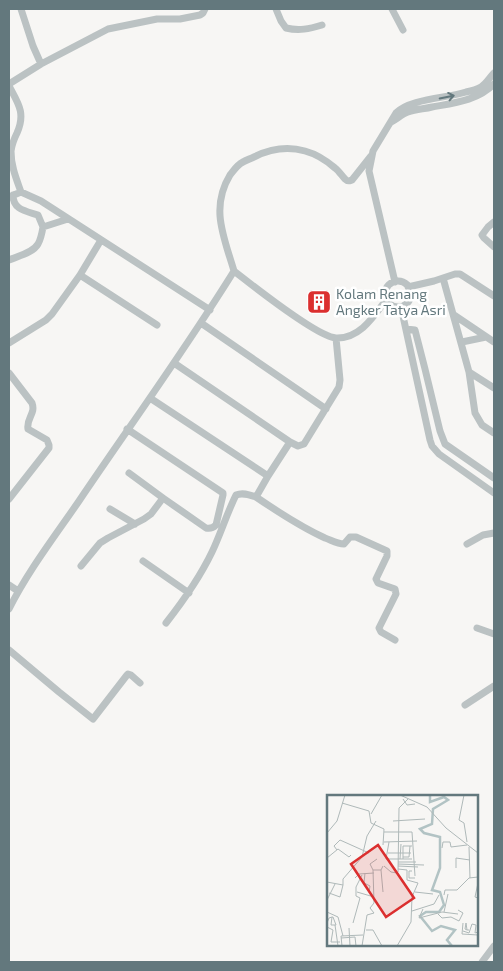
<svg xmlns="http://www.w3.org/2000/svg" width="503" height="971" viewBox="0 0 503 971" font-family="'Exo 2',sans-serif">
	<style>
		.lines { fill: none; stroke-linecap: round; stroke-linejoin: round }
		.street { stroke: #bbc2c3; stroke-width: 7 }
		.oneway { stroke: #63787d }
		.labels { text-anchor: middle; stroke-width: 5; stroke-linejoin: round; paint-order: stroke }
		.poi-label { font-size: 14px; fill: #63787d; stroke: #fff; text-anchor: start }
		.inset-river { fill: none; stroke: #b2c3c4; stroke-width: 2.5 }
		.inset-road { fill: none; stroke: #afb9b9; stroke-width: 1 }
		.view { fill: #db2f2f; fill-opacity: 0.15; stroke: #db2f2f; stroke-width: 2.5 }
		.inset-edge { fill: none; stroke: #63787d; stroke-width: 2.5 }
	</style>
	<rect width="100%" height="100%" fill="#f7f6f4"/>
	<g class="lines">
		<path class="street" d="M21 9 33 46 41 64
			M276 9 281 21 286 28C299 31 309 29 322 25
			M392 9 403 30
			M9 84 41 64 108 29 157 19H180L200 15 203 13 205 9
			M9 86C18 103 26 113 17 133 14 139 12 144 11 151 11 166 16 178 21 192
			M391 122C397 119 402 114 408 112 416 109 424 109 432 107 454 103 477 101 494 84
			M13 195C13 210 26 211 38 215L43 227 68 219
			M9 197 21 192 41 201 210 310
			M494 222 488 227 482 235 484 238 494 247
			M9 260C18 256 33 253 38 244 41 239 42 233 43 227
			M234 271C224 237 210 208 230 175 234 170 237 165 243 162 246 160 250 159 254 157 270 149 287 146 305 151 316 154 327 161 335 168 339 171 342 176 345 179 348 182 349 181 352 180L371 156
			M80 275 157 325
			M443 278 469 372 494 388
			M385 294a13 13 0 1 1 26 0a13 13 0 1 1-26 0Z
			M395 282 369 171 373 151 396 113C409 99 447 98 466 92 471 91 476 90 481 87 486 84 490 77 494 73
			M408 287 434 281 455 274H460L494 296
			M401 307 430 440 432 446 439 454 494 493
			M454 315 494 342
			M201 323 326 409
			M406 329 415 330 425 369 440 431 445 444 494 478
			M462 342 486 337
			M9 343 46 320 52 314 80 275 101 240
			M174 363 290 442
			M469 372 475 413 482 425 494 433
			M9 373 32 403C36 414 26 418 28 429L47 440 49 445V448L9 499
			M150 398 268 476
			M129 473 163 498
			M256 497C278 512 301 527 325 538 331 540 337 544 344 544L350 537H356L387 551V556L376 579 378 583 395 589 396 594 379 628 381 632 395 640
			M110 509 135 524
			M467 544 483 535 494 533
			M143 561 189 593
			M81 566 100 543 108 538 144 519 151 514 163 498 206 528C210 529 213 528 216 525L223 495V493L127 429
			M9 585 18 591
			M9 609C28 571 55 536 79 501 131 424 185 350 234 271 252 285 317 337 336 338 360 339 374 316 386 300
			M166 623C184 600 200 577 212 552 221 533 227 513 236 495 243 492 250 495 256 497L268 476 290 442 298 446 304 444 339 387 340 380 336 338
			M477 628 494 634
			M9 650 59 692 93 719 127 675 128 674 131 675 140 683
			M465 705 494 686
			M482 962 494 946"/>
	</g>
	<defs><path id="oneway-shaft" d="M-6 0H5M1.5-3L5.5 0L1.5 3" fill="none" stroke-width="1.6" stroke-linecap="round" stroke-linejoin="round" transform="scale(1.25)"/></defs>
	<use class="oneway" href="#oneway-shaft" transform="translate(447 97) rotate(-11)"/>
	<defs>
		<symbol id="building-square" viewBox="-11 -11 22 22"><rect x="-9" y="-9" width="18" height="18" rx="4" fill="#db2f2f" stroke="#fff"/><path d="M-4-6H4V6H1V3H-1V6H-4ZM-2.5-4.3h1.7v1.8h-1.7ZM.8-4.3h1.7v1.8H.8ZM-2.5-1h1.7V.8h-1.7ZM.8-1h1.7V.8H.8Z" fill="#fff"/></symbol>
	</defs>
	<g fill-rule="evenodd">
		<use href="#building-square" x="305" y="288" width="28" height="28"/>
	</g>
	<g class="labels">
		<g class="poi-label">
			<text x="336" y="299">Kolam Renang<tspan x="336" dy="16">Angker Tatya Asri</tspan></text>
		</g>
	</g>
	<g transform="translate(327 795)">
		<rect width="151" height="151" fill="#f7f6f4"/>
		<path class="inset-river" d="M103 0V7L117 2 121 5 106 14 105 29 93 34 97 38 113 42V73L105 95 113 97 117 110 112 117H99L93 121 105 136 114 131 128 135 120 145 125 151"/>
		<path class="inset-road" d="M73 0 100 12 119 33 151 58M137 0 132 25 137 28 140 47M76 4 80 10 88 9M15 8 42 16 44 28 57 34 56 50M44 19 55 0M66 26 98 24M57 37H85L88 81M0 38 10 26 18 0M57 47 90 46M62 47 59 64H85M142 52 143 83M115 53 116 47H123L124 52 140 50M10 55 7 51 13 45 42 58M61 58H84M76 62H82L83 51M0 63 11 54 22 62 24 60M73 64 74 49M76 64V51H85M71 67H89M71 69 97 70M57 71 64 77 70 78M71 71 91 72M129 73V63L143 65M46 75 43 69 50 64M54 75 56 97M85 76H82V83H88M71 77 72 13 81 4M38 78 37 88 43 91 42 97M28 83 32 79 47 78M0 87 16 90V84L35 62 40 41 49 26M151 88 148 102 151 103M30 97 47 102M88 97 106 99M2 98 13 102 16 90M117 100 118 95H130L142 83 151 82M0 105 8 89M96 114 92 123 115 117 131 119M85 116 107 109 112 100M0 117 11 122 16 141M117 117 121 99M111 119 115 123 124 122 132 126 136 118 131 115M0 128 2 123 5 122H6L9 130H4L5 122M26 128 33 103 29 101V92L35 80M136 128 135 139 151 140M8 130 11 151M0 132 6 135 4 147H13M22 133 23 151M39 135H46L55 151M140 135 139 128 138 134 140 135H142M136 136 142 138 145 129 149 130 148 138 151 137M14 143 28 142 29 151M15 151 14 141 36 140M35 151 40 120 47 118 43 113 47 108 46 75H54L56 71M70 151 84 127 85 102 91 88 80 85V75L71 74"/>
		<path class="view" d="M51 50 87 103 59 122 24 69Z"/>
		<rect width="151" height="151" class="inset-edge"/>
	</g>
	<rect width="503" height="971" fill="none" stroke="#63787d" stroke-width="20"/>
</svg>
